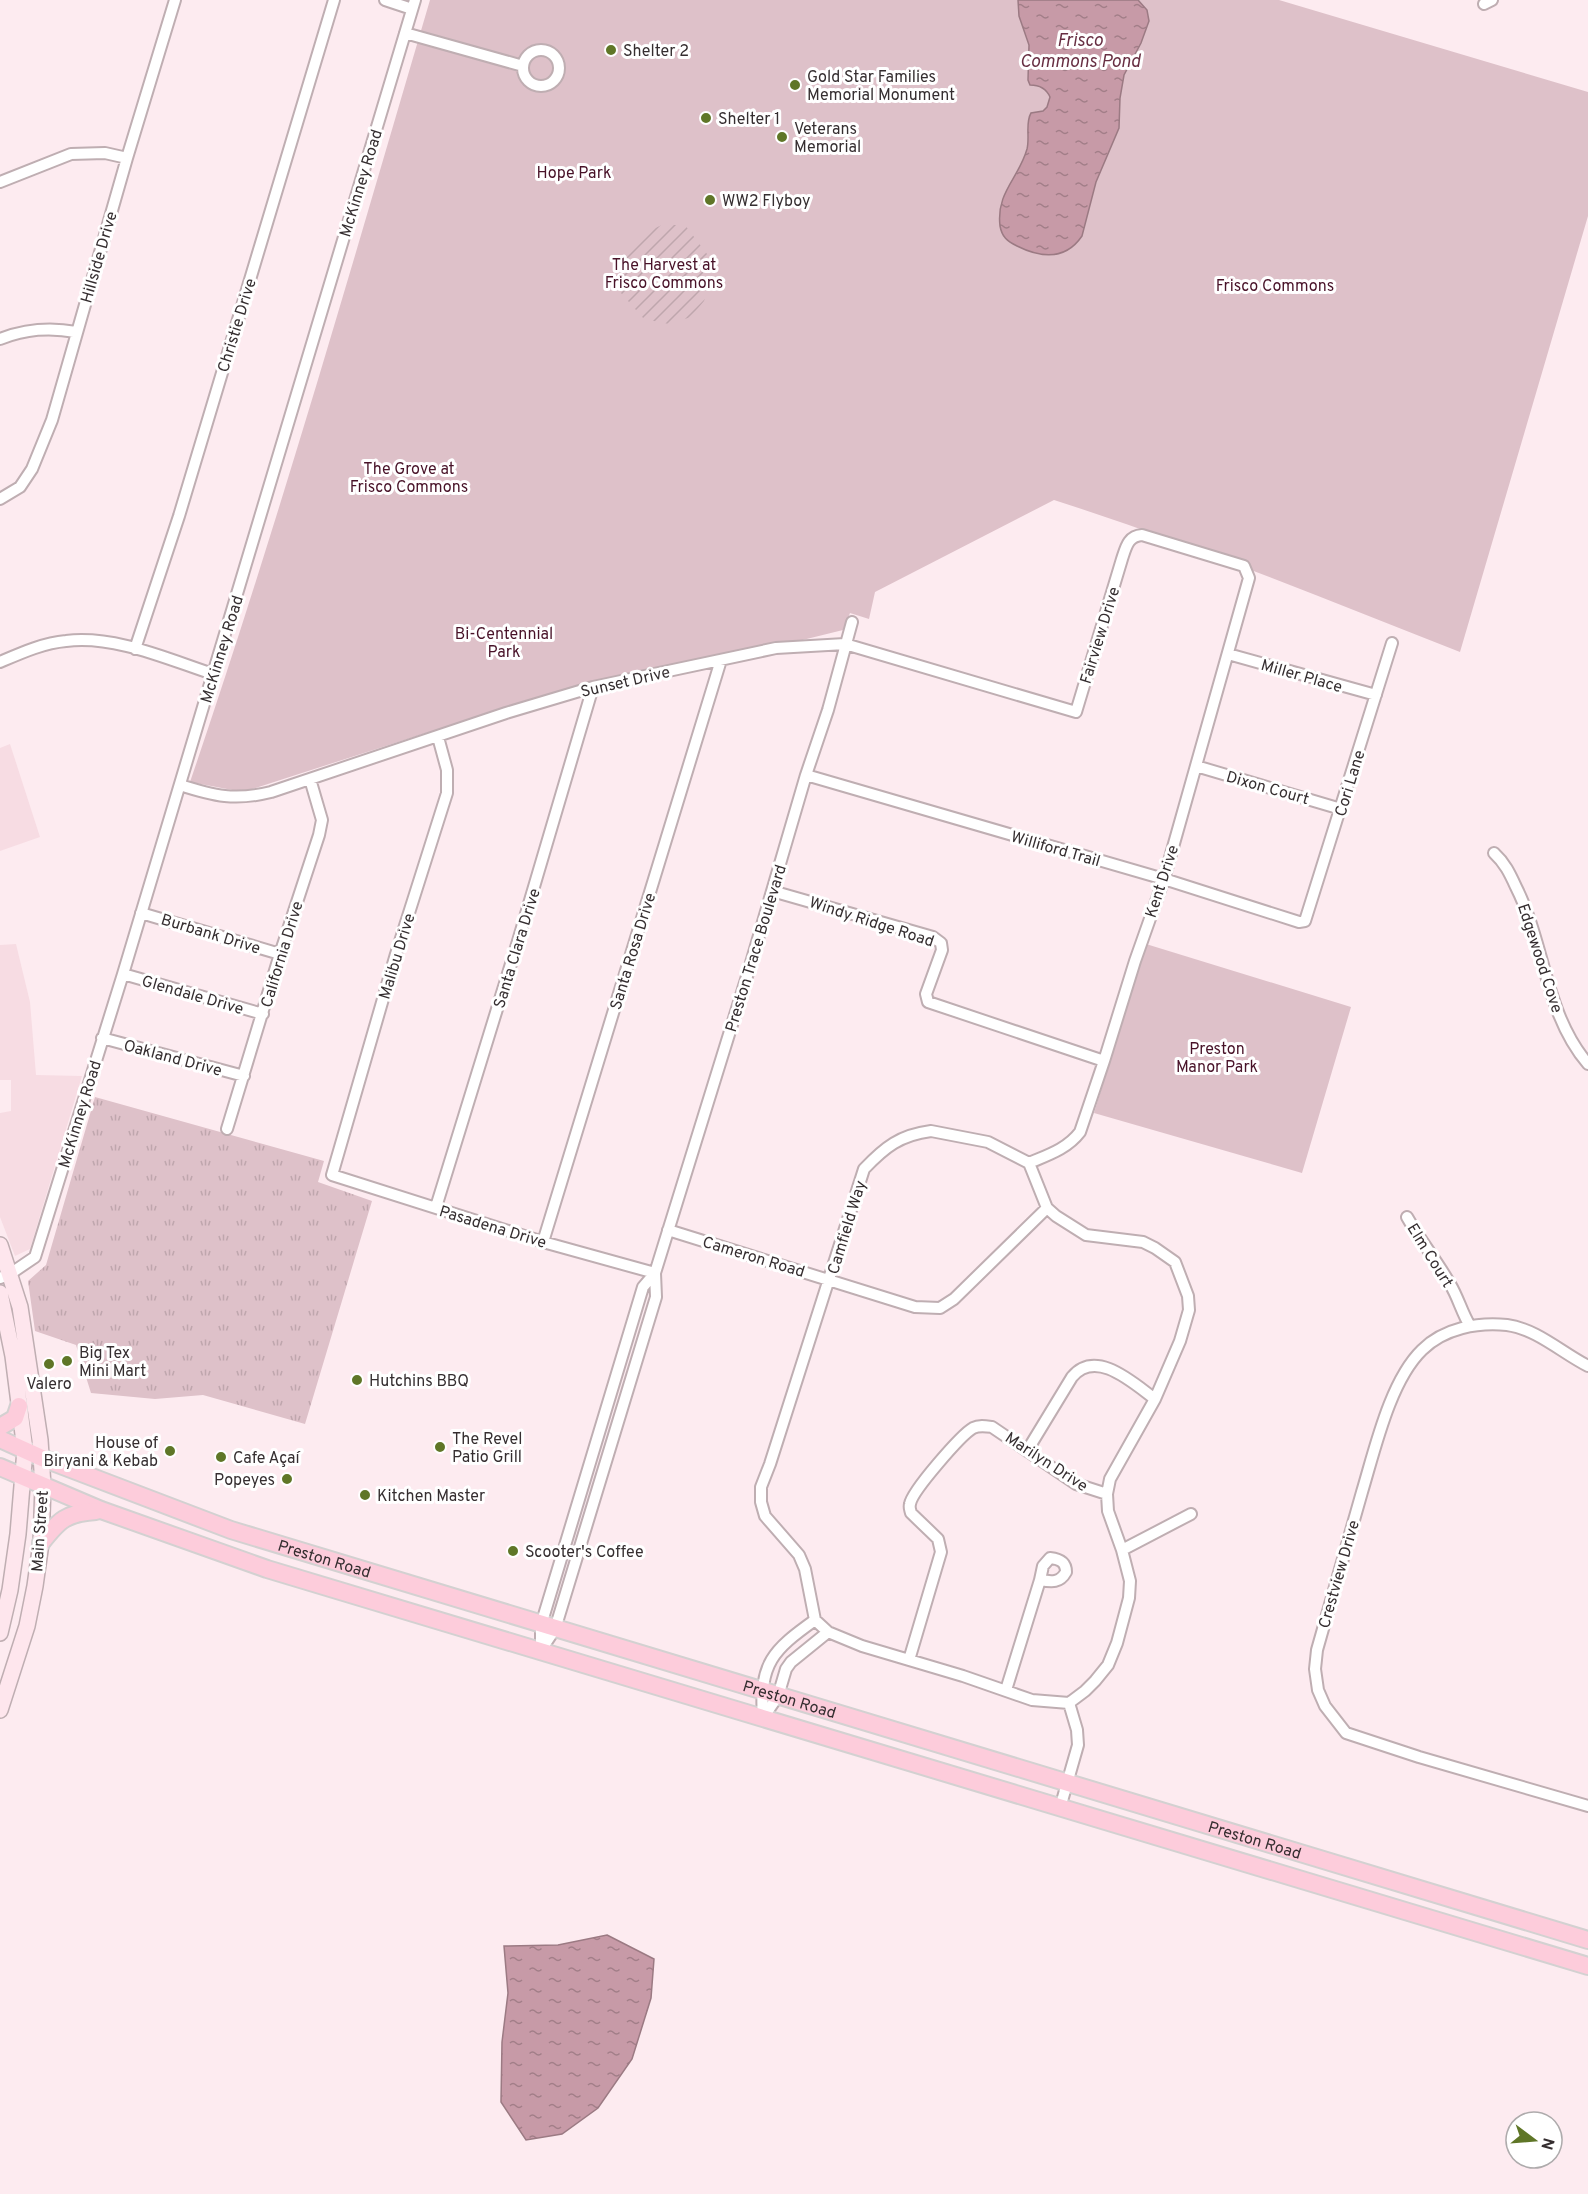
<svg xmlns="http://www.w3.org/2000/svg" width="1588" height="2194" viewBox="0 0 1588 2194" font-family="Overpass,sans-serif">
	<style>
		.built { fill: #f7dce3 }
		.grass { fill: url(#grass-tufts) }
		.park { fill: #dec1c9 }
		.garden { fill: url(#garden-furrows) }
		.water { fill: url(#water-ripples); stroke: #9b7a83; stroke-width: 1.5 }
		.lines { fill: none; stroke-linecap: round; stroke-linejoin: round }
		.street-casing { stroke: #bfaeb2; stroke-width: 14 }
		.secondary-casing { stroke: #bfaeb2; stroke-width: 18 }
		.primary-casing { stroke: #d3d1d1; stroke-width: 20 }
		.street { stroke: #fff; stroke-width: 10 }
		.secondary { stroke: #fee6ed; stroke-width: 15 }
		.primary { stroke: #fdccdb; stroke-width: 16 }
		.poi-dot { fill: #5f7627; stroke: #fff; stroke-width: 2 }
		.labels { text-anchor: middle; stroke-width: 6; stroke-linejoin: round; paint-order: stroke }
		.poi-label { font-size: 16px; fill: #352e30; stroke: #fff; text-anchor: start }
		.park-label { font-size: 16px; fill: #481228; stroke: #fff }
		.street-label { font-size: 16px; fill: #352e30; stroke: #fff }
		.water-label { font-size: 18px; font-style: italic; fill: #682f43; stroke: #fff }
	</style>
	<defs>
		<pattern id="grass-tufts" width="24" height="20" patternUnits="userSpaceOnUse" patternTransform="scale(1.5)"><rect width="24" height="20" fill="#dec1c9"/><path d="M3 7l-1-3M5 7V3M7 7l1-3M15 17l-1-3M17 17v-4M19 17l1-3" fill="none" stroke="#bfa6ad"/></pattern>
		<pattern id="garden-furrows" width="10" height="10" patternUnits="userSpaceOnUse" patternTransform="scale(1.5)"><rect width="10" height="10" fill="#dec1c9"/><path d="M-1 1l2-2M0 10L10 0M9 11l2-2" fill="none" stroke="#bfa6ad"/></pattern>
		<pattern id="water-ripples" width="26" height="14" patternUnits="userSpaceOnUse" patternTransform="scale(1.5)"><rect width="26" height="14" fill="#c79aa7"/><path d="M2 4q2-2 4 0t4 0M15 11q2-2 4 0t4 0" fill="none" stroke="#a27e88"/></pattern>
	</defs>
	<rect width="100%" height="100%" fill="#fdebf0"/>
	<path class="built" d="M10 744 40 837 0 851V748Z
		M16 944 30 1002 36 1075 82 1076 30 1249 15 1256 0 1217V1113L11 1111V1080H0V945Z"/>
	<path class="grass" d="M95 1097 324 1161 318 1182 372 1201 305 1424 203 1395 155 1399 91 1393 76 1345 35 1331 28 1281 46 1265Z"/>
	<path class="park" d="M430 0H1279L1588 92V216L1460 652C1325 599 1192 544 1054 500L875 592 869 619 850 613 843 630 426 733 243 792 190 782C278 524 353 262 430 0Z
		M1146 944 1351 1007 1302 1173 1094 1113Z"/>
	<path class="garden" d="M662 225H685L707 254 710 283 704 301 691 317 669 324 644 319 621 293 617 261 635 237Z"/>
	<path class="water" d="M1018 0H1138L1147 10 1149 21 1141 43 1124 75 1120 98 1119 128 1096 182 1082 236C1065 261 1041 258 1017 246 1007 241 1002 237 1000 226 996 192 1019 178 1027 149 1030 137 1025 123 1031 113L1043 111 1047 107 1050 97C1046 88 1039 85 1030 85L1028 80 1029 45 1019 16Z
		M607 1935 654 1959 651 1998 632 2059 598 2108 562 2134 526 2140 501 2102 502 2042 508 1993 504 1946 558 1945Z"/>
	<g class="lines">
		<defs>
			<path id="street" d="M385 0 412 9
				M1484 4 1492 0
				M405 33 523 66
				M523 68a18 18 0 1 1 36 0a18 18 0 1 1-36 0Z
				M0 182 71 154 105 153 127 158
				M0 339C26 329 49 327 76 332
				M0 499 20 487 32 469 52 420 127 158 175 0
				M135 649 179 516 334 0
				M1228 654 1376 695
				M0 662C21 653 43 643 66 641 115 635 167 659 213 674
				M438 737 447 770V793L396 954 332 1175 543 1242 655 1273
				M1196 766 1341 809
				M806 775 1164 879 1299 922 1305 921 1392 643
				M180 785C214 796 235 801 271 792L506 713 593 687 776 648 845 644 1076 712 1122 559C1126 547 1128 536 1142 535L1244 566 1249 578 1164 879 1135 961 1104 1061 1080 1132C1067 1149 1048 1155 1029 1163
				M1494 853C1505 863 1510 874 1516 887 1545 944 1545 1014 1588 1064
				M772 891 933 937 941 943 942 950 926 994 928 1002 1104 1061
				M141 913 280 954
				M123 974 263 1014
				M102 1038 244 1076
				M227 1129 280 954 319 835 322 820 310 779
				M931 1131 988 1142 1029 1163 1047 1208 1056 1216 1086 1235 1143 1242 1155 1248 1175 1262 1188 1296 1189 1310 1180 1341 1155 1399 1110 1479 1107 1494 1108 1511 1122 1550 1130 1581 1129 1598 1117 1643 1108 1665 1095 1681 1085 1691 1069 1703 1032 1700 963 1676 862 1646 828 1632 815 1620 805 1569 799 1555 765 1516 761 1502V1487L770 1464 864 1169C885 1147 900 1135 931 1131Z
				M436 1207 518 941 593 687
				M1407 1217C1420 1240 1437 1261 1450 1284 1458 1297 1462 1313 1470 1326
				M668 1230 915 1307 940 1308 954 1299 1047 1208
				M543 1242 721 660
				M0 1278 10 1274 35 1257 123 974 415 0
				M1588 1366C1562 1353 1537 1329 1507 1325 1478 1322 1444 1328 1422 1350 1390 1381 1375 1449 1362 1492 1347 1544 1332 1597 1317 1650L1315 1669 1318 1690 1325 1706 1346 1733 1419 1757 1588 1806
				M1027 1451 1072 1377C1096 1348 1133 1383 1155 1399
				M1122 1550 1191 1514
				M1050 1558C1060 1559 1066 1562 1066 1572 1060 1583 1052 1582 1040 1580L1043 1566Z
				M541 1650 555 1629 656 1297 655 1273 748 973 806 775 828 710 852 622
				M541 1650V1625L643 1287 655 1273
				M909 1660 941 1552 938 1539 911 1513C910 1509 909 1508 910 1504 912 1491 961 1435 973 1428 979 1425 985 1426 992 1427L1076 1484 1107 1494
				M1006 1690 1040 1580
				M763 1718C759 1663 773 1650 815 1620
				M763 1718 778 1696 786 1669 791 1662 828 1632
				M1060 1808 1078 1745 1077 1730 1069 1703"/>
			<path id="secondary" d="M0 1245 20 1307 40 1440 43 1486 41 1543 35 1586 27 1626 0 1710
				M0 1293 13 1356 25 1450 18 1534 10 1590 0 1633"/>
			<g id="primary">
				<path d="M0 1427 15 1418 19 1406"/>
				<path id="s1" d="M0 1439 42 1458 231 1530 1588 1940"/>
				<path d="M0 1467 101 1510 267 1569 1588 1966"/>
				<path d="M41 1543C59 1520 66 1513 96 1511"/>
			</g>
		</defs>
		<use href="#street" class="street-casing"/>
		<use href="#secondary" class="secondary-casing"/>
		<use href="#primary" class="primary-casing"/>
		<use href="#street" class="street"/>
		<use href="#secondary" class="secondary"/>
		<use href="#primary" class="primary"/>
	</g>
	<g class="poi-dot">
		<circle cx="611" cy="50" r="6"/>
		<circle cx="795" cy="85" r="6"/>
		<circle cx="706" cy="118" r="6"/>
		<circle cx="782" cy="137" r="6"/>
		<circle cx="710" cy="200" r="6"/>
		<circle cx="67" cy="1361" r="6"/>
		<circle cx="49" cy="1364" r="6"/>
		<circle cx="357" cy="1380" r="6"/>
		<circle cx="440" cy="1447" r="6"/>
		<circle cx="170" cy="1451" r="6"/>
		<circle cx="221" cy="1457" r="6"/>
		<circle cx="287" cy="1479" r="6"/>
		<circle cx="365" cy="1495" r="6"/>
		<circle cx="513" cy="1551" r="6"/>
	</g>
	<g class="labels">
		<g class="poi-label">
			<text x="623" y="56">Shelter 2</text>
			<text x="807" y="82">Gold Star Families<tspan x="807" dy="18">Memorial Monument</tspan></text>
			<text x="718" y="124">Shelter 1</text>
			<text x="794" y="134">Veterans<tspan x="794" dy="18">Memorial</tspan></text>
			<text x="722" y="206">WW2 Flyboy</text>
			<text x="79" y="1358">Big Tex<tspan x="79" dy="18">Mini Mart</tspan></text>
			<text x="369" y="1386">Hutchins BBQ</text>
			<text x="49" y="1389" text-anchor="middle">Valero</text>
			<text x="452" y="1444">The Revel<tspan x="452" dy="18">Patio Grill</tspan></text>
			<text x="158" y="1448" text-anchor="end">House of<tspan x="158" dy="18">Biryani &amp; Kebab</tspan></text>
			<text x="233" y="1463">Cafe Açaí</text>
			<text x="275" y="1485" text-anchor="end">Popeyes</text>
			<text x="377" y="1501">Kitchen Master</text>
			<text x="525" y="1557">Scooter's Coffee</text>
		</g>
		<g class="park-label">
			<text x="574" y="178">Hope Park</text>
			<text x="664" y="270">The Harvest at<tspan x="664" dy="18">Frisco Commons</tspan></text>
			<text x="1275" y="291">Frisco Commons</text>
			<text x="409" y="474">The Grove at<tspan x="409" dy="18">Frisco Commons</tspan></text>
			<text x="504" y="639">Bi-Centennial<tspan x="504" dy="18">Park</tspan></text>
			<text x="1217" y="1054">Preston<tspan x="1217" dy="18">Manor Park</tspan></text>
		</g>
		<g class="street-label">
			<text transform="translate(360 183) rotate(-73)" y="6">McKinney Road</text>
			<text transform="translate(98 257) rotate(-74)" y="6">Hillside Drive</text>
			<text transform="translate(236 325) rotate(-73)" y="6">Christie Drive</text>
			<text transform="translate(1099 635) rotate(-73)" y="6">Fairview Drive</text>
			<text transform="translate(221 649) rotate(-73)" y="6">McKinney Road</text>
			<text transform="translate(1302 675) rotate(16)" y="6">Miller Place</text>
			<text transform="translate(625 681) rotate(-13)" y="6">Sunset Drive</text>
			<text transform="translate(1349 783) rotate(-73)" y="6">Cori Lane</text>
			<text transform="translate(1268 787) rotate(16)" y="6">Dixon Court</text>
			<text transform="translate(1056 848) rotate(16)" y="6">Williford Trail</text>
			<text transform="translate(1161 881) rotate(-72)" y="6">Kent Drive</text>
			<text transform="translate(872 921) rotate(18)" y="6">Windy Ridge Road</text>
			<text transform="translate(211 933) rotate(17)" y="6">Burbank Drive</text>
			<text transform="translate(516 948) rotate(-73)" y="6">Santa Clara Drive</text>
			<text transform="translate(755 948) rotate(-73)" y="6">Preston Trace Boulevard</text>
			<text transform="translate(632 951) rotate(-73)" y="6">Santa Rosa Drive</text>
			<text transform="translate(281 954) rotate(-73)" y="6">California Drive</text>
			<text transform="translate(396 956) rotate(-73)" y="6">Malibu Drive</text>
			<text transform="translate(1541 958) rotate(72)" y="6">Edgewood Cove</text>
			<text transform="translate(193 994) rotate(16)" y="6">Glendale Drive</text>
			<text transform="translate(173 1057) rotate(15)" y="6">Oakland Drive</text>
			<text transform="translate(79 1114) rotate(-73)" y="6">McKinney Road</text>
			<text transform="translate(493 1226) rotate(17)" y="6">Pasadena Drive</text>
			<text transform="translate(846 1227) rotate(-73)" y="6">Camfield Way</text>
			<text transform="translate(1431 1255) rotate(58)" y="6">Elm Court</text>
			<text transform="translate(754 1256) rotate(17)" y="6">Cameron Road</text>
			<text transform="translate(1047 1461) rotate(33)" y="6">Marilyn Drive</text>
			<text transform="translate(39 1531) rotate(-86)" y="6">Main Street</text>
			<text dy="6" stroke="none"><textPath href="#s1" startOffset="346">Preston Road</textPath></text>
			<text transform="translate(1338 1574) rotate(-74)" y="6">Crestview Drive</text>
			<text dy="6" stroke="none"><textPath href="#s1" startOffset="832">Preston Road</textPath></text>
			<text dy="6" stroke="none"><textPath href="#s1" startOffset="1318">Preston Road</textPath></text>
		</g>
		<g class="water-label">
			<text x="1080" y="46">Frisco<tspan x="1080" dy="21">Commons Pond</tspan></text>
		</g>
	</g>
	<g transform="translate(1534 2140) rotate(106)"><circle r="28" fill="#ffffff" stroke="#aeabac" stroke-width="1.5"/>
	<path d="M0-4.5L10 22L0 15L-10 22Z" fill="#5f7627"/>
	<text y="-9" font-size="16" font-weight="bold" text-anchor="middle" fill="#352e30">N</text>
	</g>
</svg>
